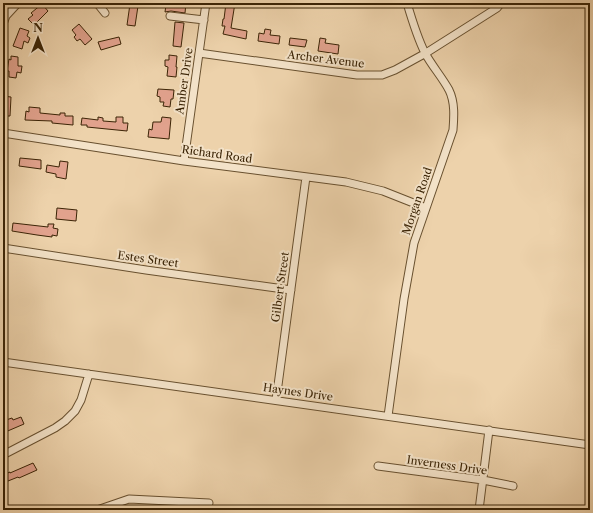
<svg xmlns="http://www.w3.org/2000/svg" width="593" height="513" viewBox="0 0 593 513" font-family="'Libre Caslon Text',serif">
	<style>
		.building { fill: #e1a28d; stroke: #3b2406 }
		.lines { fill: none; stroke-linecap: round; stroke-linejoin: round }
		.minor-casing { stroke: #68502f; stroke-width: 9 }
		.minor { stroke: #f3e2c8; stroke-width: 7 }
		.labels { text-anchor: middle; stroke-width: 4; stroke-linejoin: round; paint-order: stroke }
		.street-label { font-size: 11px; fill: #3b2406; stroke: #f3e2c8 }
	</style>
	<rect width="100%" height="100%" fill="#edd2ab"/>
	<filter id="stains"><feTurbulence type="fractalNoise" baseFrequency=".005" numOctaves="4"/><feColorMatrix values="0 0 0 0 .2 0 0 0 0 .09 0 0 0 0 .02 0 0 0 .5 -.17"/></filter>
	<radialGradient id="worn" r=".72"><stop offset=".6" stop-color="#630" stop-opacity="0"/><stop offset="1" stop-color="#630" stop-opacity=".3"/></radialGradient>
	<path class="building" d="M177 3H186L185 13 171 11 165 12 166 5 176 6Z
		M226 3H235L231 28 247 31 246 39 223 34 225 26H222L223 19H224Z
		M42 4 48 11 34 25 28 19 33 15 31 13Z
		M130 4 138 6 135 26 127 25Z
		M175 22 184 23 181 47 173 46Z
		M79 24 92 39 85 45 80 39 77 41 74 37 76 35 72 30Z
		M20 28 29 31 27 36 30 38 28 43 24 41 22 49 13 46Z
		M265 29 271 30 270 35 280 36 279 44 258 41 259 33 264 34Z
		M119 37 121 44 101 50 98 42Z
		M290 38 307 40 305 47 289 45Z
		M320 38 326 39 325 43 339 45 338 54 318 51Z
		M169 55 177 56 176 67H177L176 77 167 76 168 67 165 66V60H169Z
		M11 56 18 57V66H22L21 73 17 72 16 78 9 77V71H7L9 59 11 60Z
		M158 89 174 90 173 99H171L170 107 163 106 164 102H160V97L157 96Z
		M3 96 11 97 10 116H3Z
		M29 107 40 108V113L60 115V113H65V116H73V125L52 123V121L25 120 26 111 29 112Z
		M98 117 103 118V121L116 122V117H123V123H128L127 131 87 127V125H81L82 118 98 120Z
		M162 117 171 118 169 139 148 137 149 129 152 130 153 122H161Z
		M20 158 41 160V169L19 166Z
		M60 161 68 162 66 179 56 177V174L46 172 47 165 59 167Z
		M57 208 77 210 76 221 56 219Z
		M13 223 48 227V224H54L53 228 58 229 57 236 52 235V237L37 235 12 231Z
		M21 417 24 424 3 433V421L12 418 13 420Z
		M33 463 37 470 19 478 18 477 3 483V475L10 472V473Z"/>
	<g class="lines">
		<defs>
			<path id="minor" d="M97 3 105 13
				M170 16 204 20
				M3 24 6 16 18 3
				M199 53 357 75H382L395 70 426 53 497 8 501 3
				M3 133 184 161 346 182 383 191 426 208
				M184 161 206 3
				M3 248 146 270 291 290
				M3 362 590 445
				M276 400 306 177
				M388 416 404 299 414 243 453 130C454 117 455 102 449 90 442 77 432 66 425 53 417 37 412 20 407 3
				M3 455 55 428 65 421 75 411 81 400 89 374
				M378 466 483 480 513 486
				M97 510 129 499 209 503
				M479 510 489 430"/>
		</defs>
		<use href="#minor" class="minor-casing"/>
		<use href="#minor" class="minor"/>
	</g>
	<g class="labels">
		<g class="street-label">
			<text transform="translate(326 59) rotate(7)" y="4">Archer Avenue</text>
			<text transform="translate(184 81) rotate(-82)" y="4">Amber Drive</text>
			<text transform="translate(217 154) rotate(8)" y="4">Richard Road</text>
			<text transform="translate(417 201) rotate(-71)" y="4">Morgan Road</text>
			<text transform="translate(148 259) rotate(8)" y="4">Estes Street</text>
			<text transform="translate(280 287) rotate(-82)" y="4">Gilbert Street</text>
			<text transform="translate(298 392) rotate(8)" y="4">Haynes Drive</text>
			<text transform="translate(447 465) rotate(8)" y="4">Inverness Drive</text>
		</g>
	</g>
	<rect width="593" height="513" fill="none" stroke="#edd2ab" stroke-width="16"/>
	<rect x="4" y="4" width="585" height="505" fill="none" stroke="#3b2406" stroke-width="2"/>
	<rect x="8" y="8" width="577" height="497" fill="none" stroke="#3b2406"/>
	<g transform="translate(38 38)" stroke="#f3e2c8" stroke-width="3" paint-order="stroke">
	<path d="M0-3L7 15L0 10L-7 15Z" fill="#3b2406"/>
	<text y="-6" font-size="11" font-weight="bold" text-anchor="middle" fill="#3b2406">N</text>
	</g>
	<rect width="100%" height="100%" filter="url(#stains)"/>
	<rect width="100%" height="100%" fill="url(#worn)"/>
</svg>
